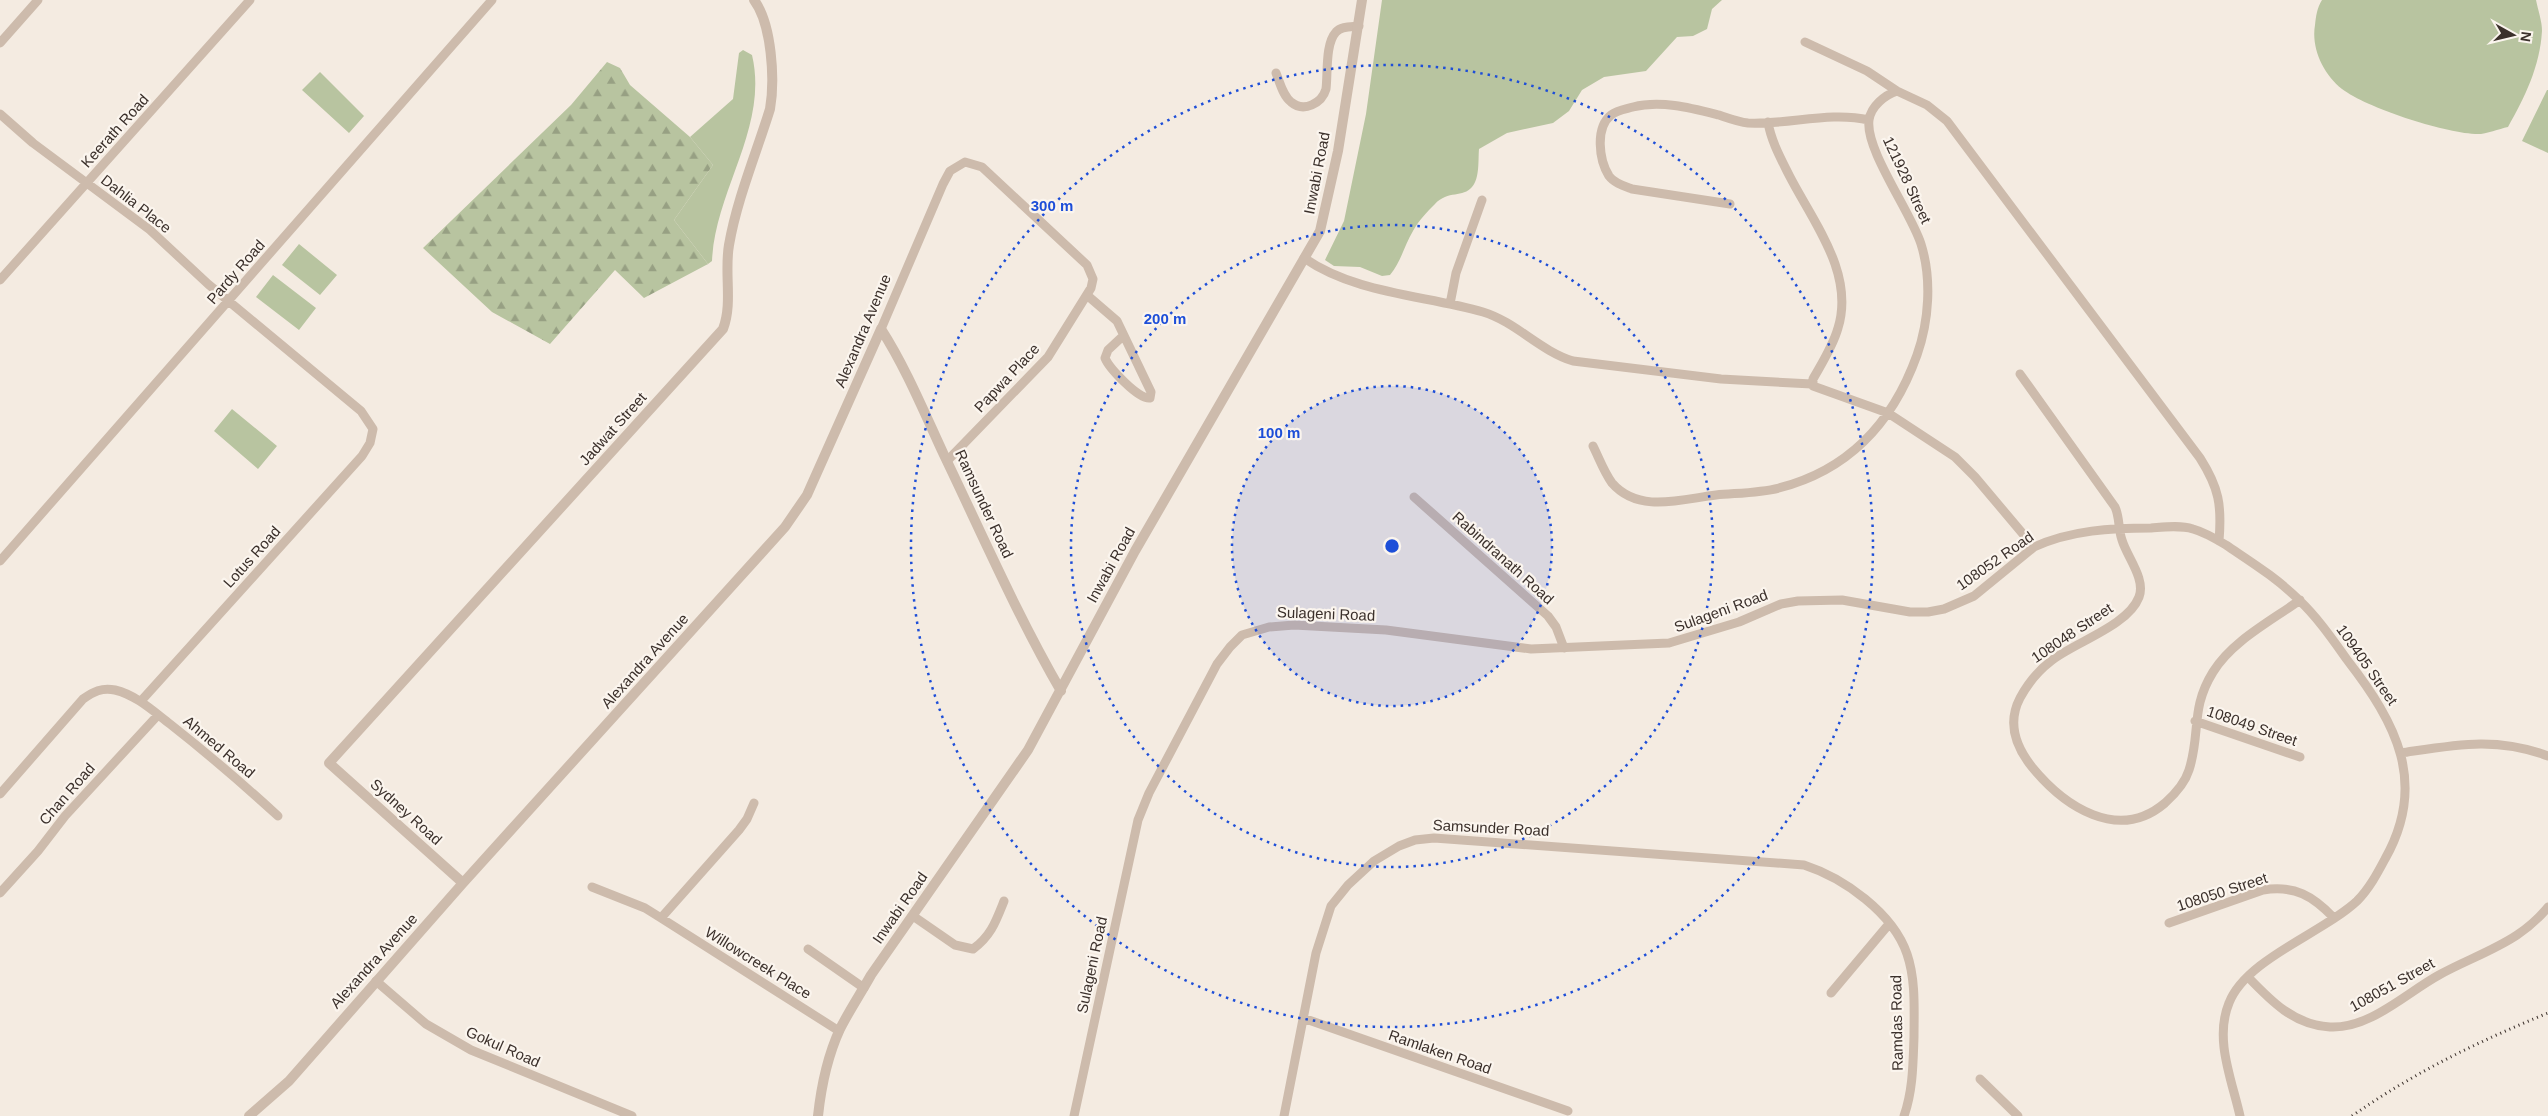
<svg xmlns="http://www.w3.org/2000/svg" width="2548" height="1116" viewBox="0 0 2548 1116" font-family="Arial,sans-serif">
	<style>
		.green { fill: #b8c4a0 }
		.forest { fill: url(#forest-firs) }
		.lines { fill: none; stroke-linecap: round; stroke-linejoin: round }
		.minor { stroke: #cdbbac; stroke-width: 9 }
		.tertiary { stroke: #cdbbac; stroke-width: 10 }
		.rail { stroke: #3b302b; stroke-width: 3; stroke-dasharray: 1 4; stroke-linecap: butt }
		.ring { fill: none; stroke: #1d4ed8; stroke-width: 2.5; stroke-dasharray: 2.5 5 }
		.labels { text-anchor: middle; stroke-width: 4.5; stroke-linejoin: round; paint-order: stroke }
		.street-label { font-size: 15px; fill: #3b302b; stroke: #fbf5ee }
		.centre { fill: #1d4ed8; stroke: #fbf5ee; stroke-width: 2.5 }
		.ring-label { font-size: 15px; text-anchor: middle; font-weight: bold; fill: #1d4ed8; stroke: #fbf5ee; stroke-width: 4.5; stroke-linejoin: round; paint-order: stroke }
	</style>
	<defs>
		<pattern id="forest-firs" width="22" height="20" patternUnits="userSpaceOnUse" patternTransform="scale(1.25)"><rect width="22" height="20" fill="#b8c4a0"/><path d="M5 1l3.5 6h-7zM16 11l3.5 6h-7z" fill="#97a083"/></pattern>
	</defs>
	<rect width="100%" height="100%" fill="#f4ebe1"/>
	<path class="green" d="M1382 0H1722L1712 9 1707 29 1693 36 1677 37 1646 71 1604 77 1582 90 1569 111 1553 123 1507 133 1479 149C1478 159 1480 178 1472 187 1463 198 1448 190 1435 204 1427 212 1419 220 1413 231 1404 246 1401 262 1390 275L1382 276 1360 267 1334 266 1325 260 1344 221 1366 114Z
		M2322 0H2536C2538 10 2542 21 2542 31 2540 66 2525 97 2508 127 2498 129 2485 135 2475 134 2442 132 2367 108 2342 89 2323 74 2311 48 2315 25 2316 16 2317 8 2322 0Z
		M743 50 752 55C769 127 715 190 712 261L708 264 674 220 713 165 690 137 733 99 739 53Z
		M320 72 364 116 349 133 302 90Z
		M2547 90H2548V153L2522 141Z
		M299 244 337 275 320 295 282 265Z
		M273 275 316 308 299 330 256 297Z
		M232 409 277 446 258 469 214 431Z"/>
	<path class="forest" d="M607 62 620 68 630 85 690 137 713 165 674 220 708 264 644 298 615 270 550 344 492 312 423 248 571 105Z"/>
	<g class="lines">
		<path class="minor" d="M1805 42 1867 71 1897 91
			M0 43 38 0
			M1276 73C1280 83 1283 96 1291 102 1304 113 1322 103 1326 89 1328 73 1325 44 1336 32 1341 26 1352 27 1359 26
			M0 114 33 143 150 230 208 284 361 411 373 429 370 443 362 456 141 701
			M1768 122C1771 141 1781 159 1789 175 1813 222 1855 273 1838 328 1833 346 1822 363 1813 379V386L1888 413 1955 457 1975 477 2034 547
			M1730 204 1632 189C1624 186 1614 183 1609 176 1599 160 1595 128 1611 115 1617 110 1626 109 1633 107 1661 100 1691 108 1719 115 1728 118 1739 122 1748 123 1789 125 1829 111 1869 120
			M1304 258C1356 294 1424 295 1483 312 1516 322 1540 351 1573 361L1721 379 1812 384
			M0 280 250 0
			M1088 296 1117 321 1151 392 1150 398C1139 400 1109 368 1105 358L1108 350 1123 336
			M1450 304 1456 273 1482 200
			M881 329 943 184 950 171 965 162 982 167 1087 265 1093 279 1091 288 1048 357 947 461
			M2020 374 2115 507C2120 518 2118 529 2122 540 2127 557 2146 579 2139 597 2128 626 2075 642 2051 661 2038 671 2028 683 2020 698 2007 723 2016 747 2032 767 2064 806 2118 843 2165 803 2175 794 2185 783 2189 770 2201 733 2190 709 2213 672 2232 641 2271 621 2300 600
			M1593 446C1599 458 1604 472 1612 483 1639 514 1682 499 1716 495 1737 493 1759 493 1779 488 1849 470 1893 422 1917 355 1929 321 1932 279 1921 244 1911 212 1865 150 1869 120 1871 106 1885 95 1897 91L1927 105 1947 121 2200 458C2219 488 2222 505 2219 541
			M1414 497 1548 616 1556 627 1564 648
			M0 561 492 0
			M2195 721 2300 757
			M2401 753C2454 745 2496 736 2548 756
			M0 794 83 699C93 692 102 687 115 690 136 695 153 711 170 724 207 753 243 784 278 816
			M592 887 645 908 661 918 839 1031
			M0 893 38 851 65 816 158 715
			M913 916 955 945 973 949C991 936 996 921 1004 901
			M661 918 739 830 747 819 754 803
			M2169 923 2263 890C2295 885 2313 896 2334 918
			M808 949 864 988
			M2248 977C2271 1001 2294 1025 2330 1027 2370 1029 2406 993 2439 975 2464 961 2493 951 2517 935 2529 927 2539 918 2548 907
			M376 981 426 1024 471 1050 632 1116
			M1831 993 1889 924
			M1303 1018 1568 1111
			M1980 1079 2018 1116
			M1074 1116 1138 820 1149 793 1217 664 1230 647 1242 635 1269 627 1294 625 1386 630 1531 649 1669 643 1739 622 1781 604 1798 601 1842 600 1910 612H1928L1944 609 1974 596 2034 547C2071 530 2112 528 2151 528 2165 527 2180 525 2193 529 2204 532 2216 539 2226 545 2251 562 2277 578 2299 600 2318 618 2333 640 2348 661 2396 723 2428 783 2385 859 2377 874 2369 889 2357 901 2323 933 2246 959 2229 1003 2214 1039 2232 1080 2240 1116
			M1284 1116 1316 953 1331 906 1348 885 1374 861 1399 846 1415 840 1434 838 1804 865C1844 878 1893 913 1907 954 1916 980 1914 1011 1914 1037 1913 1064 1913 1090 1904 1116"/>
		<path class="tertiary" d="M881 329C906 368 924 412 944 455 982 534 1017 615 1061 691
			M463 883 329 763 723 329C733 303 724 273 729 245 737 199 756 154 770 109 775 80 772 24 754 0
			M249 1116 289 1081 463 883 785 527 807 495 881 329
			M818 1116C821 1088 828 1055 840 1029 849 1011 861 993 871 975L1028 750 1135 551 1320 231 1338 151 1362 0"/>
		<path class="rail" d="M2352 1116C2413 1073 2479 1041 2548 1013"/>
	</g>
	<circle cx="1392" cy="546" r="160" fill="#1d4ed8" fill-opacity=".12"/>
	<g class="ring">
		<circle cx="1392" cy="546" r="160"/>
		<circle cx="1392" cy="546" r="321"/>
		<circle cx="1392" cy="546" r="481"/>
	</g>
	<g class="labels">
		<g class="street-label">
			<text transform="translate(115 131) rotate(-48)" y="5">Keerath Road</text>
			<text transform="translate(1317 173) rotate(-79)" y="5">Inwabi Road</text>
			<text transform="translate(1907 180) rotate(65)" y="5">121928 Street</text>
			<text transform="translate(136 204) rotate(38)" y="5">Dahlia Place</text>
			<text transform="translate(236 272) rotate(-49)" y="5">Pardy Road</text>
			<text transform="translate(863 331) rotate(-67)" y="5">Alexandra Avenue</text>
			<text transform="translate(1007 378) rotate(-47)" y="5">Papwa Place</text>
			<text transform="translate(613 429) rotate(-48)" y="5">Jadwat Street</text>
			<text transform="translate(984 504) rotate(65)" y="5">Ramsunder Road</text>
			<text transform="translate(252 557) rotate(-48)" y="5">Lotus Road</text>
			<text transform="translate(1503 558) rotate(42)" y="5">Rabindranath Road</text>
			<text transform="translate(1995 561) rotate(-35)" y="5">108052 Road</text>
			<text transform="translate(1111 565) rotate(-61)" y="5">Inwabi Road</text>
			<text transform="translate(1721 611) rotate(-20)" y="5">Sulageni Road</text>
			<text transform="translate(1326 614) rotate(2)" y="5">Sulageni Road</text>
			<text transform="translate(2072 633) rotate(-34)" y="5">108048 Street</text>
			<text transform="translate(645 661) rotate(-48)" y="5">Alexandra Avenue</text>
			<text transform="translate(2367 665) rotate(55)" y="5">109405 Street</text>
			<text transform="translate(2252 726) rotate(19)" y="5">108049 Street</text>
			<text transform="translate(219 747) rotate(40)" y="5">Ahmed Road</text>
			<text transform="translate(67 794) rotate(-49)" y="5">Chan Road</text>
			<text transform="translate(406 812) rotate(42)" y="5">Sydney Road</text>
			<text transform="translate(1491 828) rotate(3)" y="5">Samsunder Road</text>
			<text transform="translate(2222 892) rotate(-18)" y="5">108050 Street</text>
			<text transform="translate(900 908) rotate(-55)" y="5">Inwabi Road</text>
			<text transform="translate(374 961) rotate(-48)" y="5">Alexandra Avenue</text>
			<text transform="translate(758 963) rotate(32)" y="5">Willowcreek Place</text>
			<text transform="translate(1092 965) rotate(-78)" y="5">Sulageni Road</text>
			<text transform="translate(2392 985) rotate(-29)" y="5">108051 Street</text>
			<text transform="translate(1897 1023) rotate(-91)" y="5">Ramdas Road</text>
			<text transform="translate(503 1047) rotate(24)" y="5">Gokul Road</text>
			<text transform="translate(1440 1052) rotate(19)" y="5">Ramlaken Road</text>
		</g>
	</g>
	<circle cx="1392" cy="546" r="8" class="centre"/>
	<g class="ring-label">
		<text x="1052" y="211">300 m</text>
		<text x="1165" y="324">200 m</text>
		<text x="1279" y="438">100 m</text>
	</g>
	<g transform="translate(2513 35) rotate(98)" stroke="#fbf5ee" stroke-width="4" paint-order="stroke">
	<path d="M0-4L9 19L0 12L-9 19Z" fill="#3b302b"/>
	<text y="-8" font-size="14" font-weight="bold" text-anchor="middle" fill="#3b302b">N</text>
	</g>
</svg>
